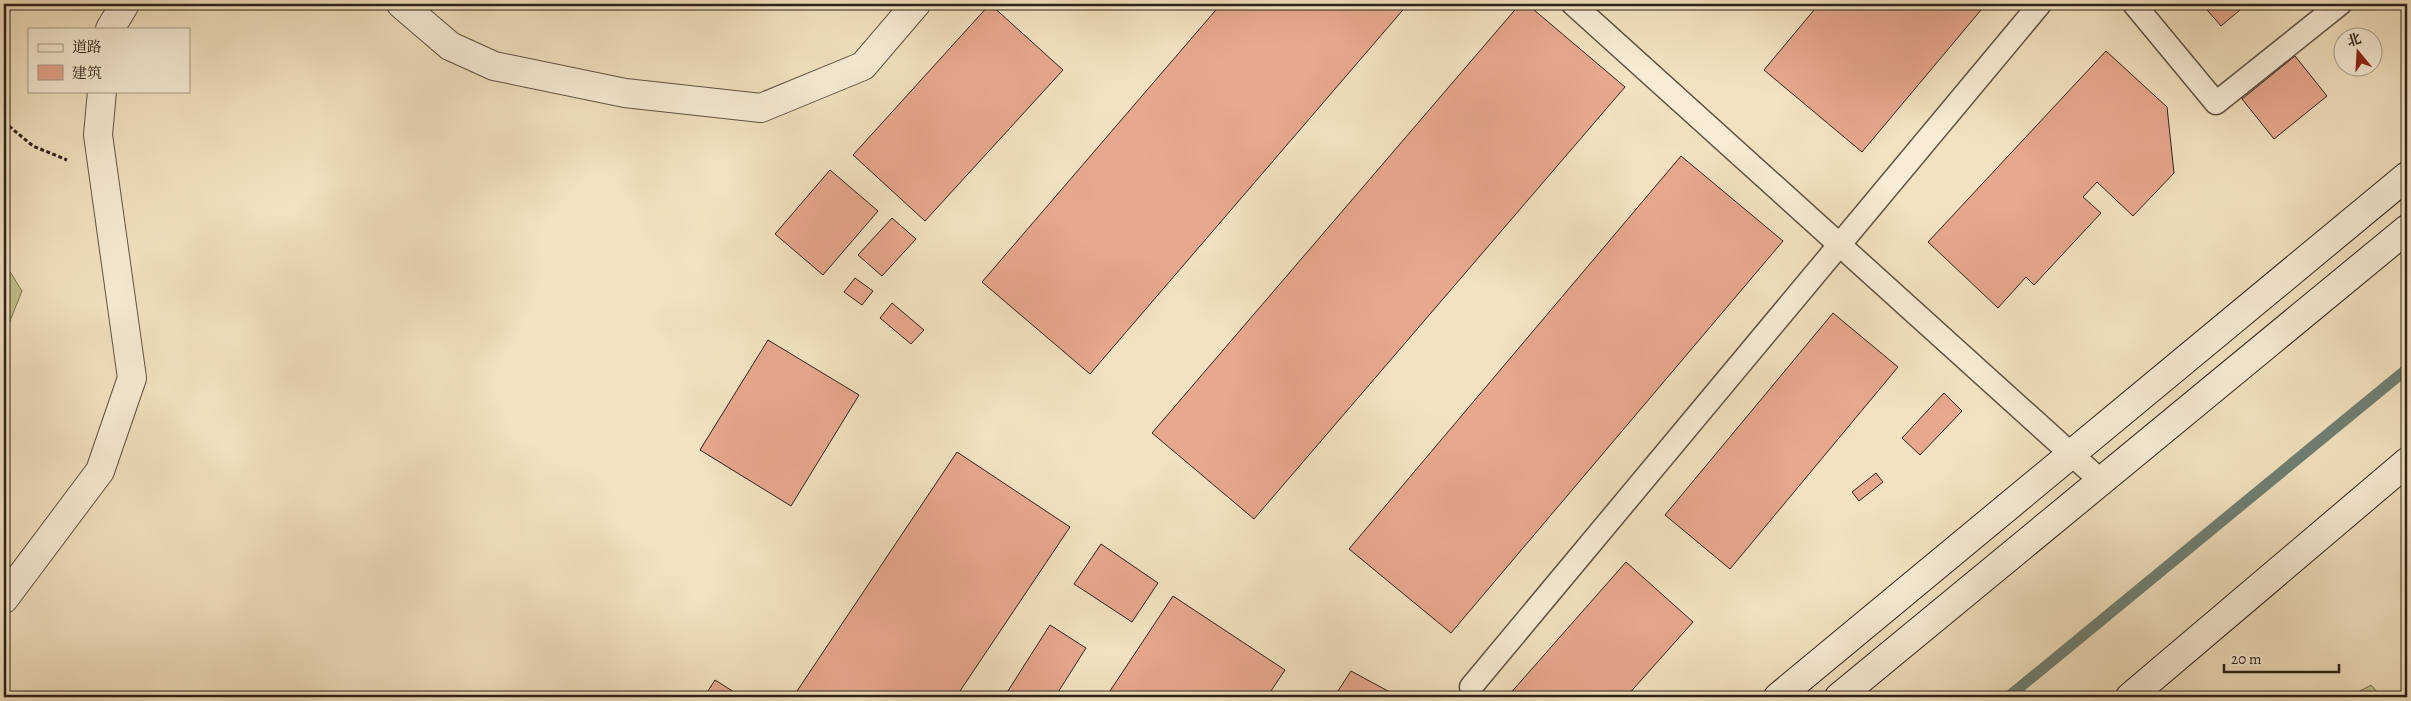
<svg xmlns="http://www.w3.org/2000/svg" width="2411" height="701" viewBox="0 0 2411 701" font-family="Alegreya,'Noto Serif SC',serif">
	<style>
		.green { fill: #c3c18c; stroke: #787254 }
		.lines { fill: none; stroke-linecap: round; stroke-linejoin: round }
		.stream { stroke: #6f8074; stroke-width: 11 }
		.building { fill: #e7a88e; stroke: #2d221b }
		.lane-casing { stroke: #5e5244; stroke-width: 25 }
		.street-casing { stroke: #5e5244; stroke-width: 30 }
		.secondary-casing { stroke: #2d221b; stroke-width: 30 }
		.path { stroke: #2d221b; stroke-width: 3; stroke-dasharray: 4 2.5; stroke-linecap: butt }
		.lane { stroke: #f7ecd5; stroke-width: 22 }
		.street { stroke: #f7ecd5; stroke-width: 28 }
		.secondary { stroke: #f7ecd5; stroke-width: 28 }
	</style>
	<rect width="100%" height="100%" fill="#f2e2bf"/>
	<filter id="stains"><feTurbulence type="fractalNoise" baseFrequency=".004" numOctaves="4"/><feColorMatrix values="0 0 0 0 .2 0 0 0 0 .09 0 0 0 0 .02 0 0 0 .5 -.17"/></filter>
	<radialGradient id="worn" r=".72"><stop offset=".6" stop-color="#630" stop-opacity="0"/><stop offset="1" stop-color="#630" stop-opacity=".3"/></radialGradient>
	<path class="green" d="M4 262 22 291 4 336Z
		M2371 685 2382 697H2349Z"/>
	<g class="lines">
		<path class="stream" d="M2008 697 2407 369"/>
	</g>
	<path class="building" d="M990 4 1063 70 925 221 853 155Z
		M1221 4H1408L1090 374 982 282Z
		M1520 4H1527L1625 87 1254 519 1152 433Z
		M1819 4H1986L1862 152 1764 70Z
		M2202 4H2247L2221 26Z
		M2106 51 2167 107 2174 173 2133 216 2097 182 2083 197 2101 213 2034 285 2026 277 1998 308 1928 242Z
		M2295 56 2327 96 2274 139 2242 99Z
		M1681 156 1783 241 1451 633 1349 549Z
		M830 170 878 211 823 275 775 234Z
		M892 218 916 239 882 276 858 255Z
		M855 278 873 291 862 305 844 292Z
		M892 303 924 330 911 344 880 318Z
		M1833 313 1898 367 1730 569 1665 515Z
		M768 340 859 395 791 506 700 450Z
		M1944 393 1962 411 1920 455 1902 438Z
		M957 452 1070 527 956 697H793Z
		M1876 473 1883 482 1859 501 1852 492Z
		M1101 544 1158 583 1132 622 1074 584Z
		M1626 562 1693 622 1626 697 1508 696Z
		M1173 596 1285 670 1267 697H1106Z
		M1050 625 1086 648 1055 697H1004Z
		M1351 671 1399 697H1334Z
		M715 680 742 697H704Z"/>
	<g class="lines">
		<defs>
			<path id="lane" d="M1573 4 2101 481
				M2134 4 2216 103 2340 4
				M1471 687 2040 4"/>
			<path id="street" d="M401 4 450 46 494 66 625 93 761 108 863 66 916 4
				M110 29 125 4
				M4 599 100 471 132 378 98 135 102 91"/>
			<path id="secondary" d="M1778 697 2407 176
				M1839 697 2407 229
				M2130 697 2407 462"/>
		</defs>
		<use href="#lane" class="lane-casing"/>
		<use href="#street" class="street-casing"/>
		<use href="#secondary" class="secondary-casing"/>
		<path class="path" d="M4 122 33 146 67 160"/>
		<use href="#lane" class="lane"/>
		<use href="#street" class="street"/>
		<use href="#secondary" class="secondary"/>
	</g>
	<rect width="2411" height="701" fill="none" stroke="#f2e2bf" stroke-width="20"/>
	<rect x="5" y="5" width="2401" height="691" fill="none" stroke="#2d221b" stroke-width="2.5"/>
	<rect x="10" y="10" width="2391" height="681" fill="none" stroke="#2d221b"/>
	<rect x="28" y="28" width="162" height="65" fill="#f7ecd5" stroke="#a69b8b"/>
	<rect x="38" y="44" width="25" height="8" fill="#f7ecd5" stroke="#a69b8b"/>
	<text x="72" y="52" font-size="15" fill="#2d221b">道路</text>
	<rect x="38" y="65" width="25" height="15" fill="#e7a88e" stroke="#a69b8b"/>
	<text x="72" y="78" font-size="15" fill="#2d221b">建筑</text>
	<g transform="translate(2358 52) rotate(342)"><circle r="24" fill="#f7ecd5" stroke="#a69b8b"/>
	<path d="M0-4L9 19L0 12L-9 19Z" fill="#8f2418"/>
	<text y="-8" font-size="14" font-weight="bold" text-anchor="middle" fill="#2d221b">北</text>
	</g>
	<path d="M2224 664v8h115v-8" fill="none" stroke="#2d221b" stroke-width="2.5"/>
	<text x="2231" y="664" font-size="15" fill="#2d221b" stroke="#f7ecd5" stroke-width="4" paint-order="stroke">20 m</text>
	<rect width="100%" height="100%" filter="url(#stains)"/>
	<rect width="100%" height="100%" fill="url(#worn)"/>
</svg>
